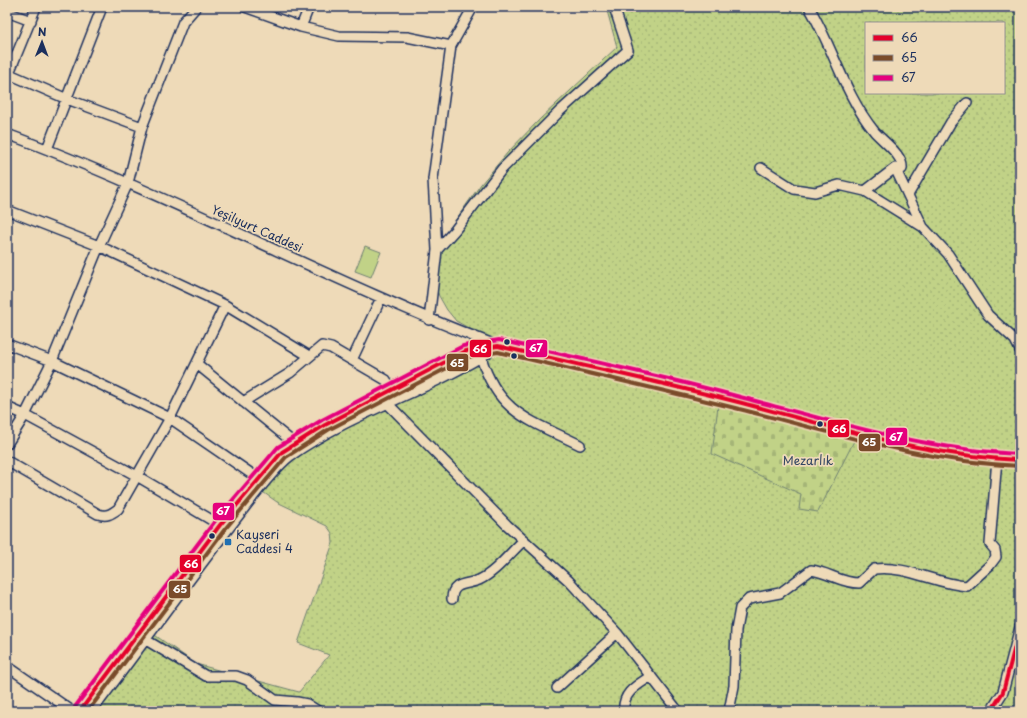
<svg xmlns="http://www.w3.org/2000/svg" width="1027" height="718" viewBox="0 0 1027 718" font-family="'Playpen Sans',sans-serif">
	<style>
		.grass { fill: url(#grass-dots); stroke: #6e8072; fill-rule: evenodd }
		.cemetery { fill: url(#cemetery-stones); stroke: #6e8072 }
		.pitch { fill: #c1d287; stroke: #6e8072 }
		.lines { fill: none; stroke-linecap: round; stroke-linejoin: round }
		.minor-casing { stroke: #1b2f5e; stroke-width: 12 }
		.minor { stroke: #eedab8; stroke-width: 9 }
		.bus-1-casing { stroke: #eedab8; stroke-width: 7 }
		.bus-2-casing { stroke: #eedab8; stroke-width: 7 }
		.bus-3-casing { stroke: #eedab8; stroke-width: 7 }
		.bus-1 { stroke: #e4002b; stroke-width: 4 }
		.bus-2 { stroke: #7a4b2a; stroke-width: 4 }
		.bus-3 { stroke: #e5007d; stroke-width: 4 }
		.bus-dot { fill: #1b2f5e; stroke: #eedab8; stroke-width: 1.5 }
		.poi-dot { fill: #1f6fb2; stroke: #eedab8; stroke-width: 1.5 }
		.labels { text-anchor: middle; stroke-width: 3.5; stroke-linejoin: round; paint-order: stroke }
		.street-label { font-size: 12px; fill: #1b2f5e; stroke: #eedab8 }
		.park-label { font-size: 12px; fill: #344764; stroke: #eedab8 }
		.poi-label { font-size: 12px; fill: #1b2f5e; stroke: #eedab8; text-anchor: start }
		.line-badge { stroke: #eedab8; stroke-width: 1.5 }
		.badge-label { font-size: 11px; text-anchor: middle; font-weight: bold; fill: #fff }
	</style>
	<defs>
		<pattern id="grass-dots" width="8" height="8" patternUnits="userSpaceOnUse"><rect width="8" height="8" fill="#c1d287"/><path d="M2 2h.1M6 6h.1" fill="none" stroke="#a5b577" stroke-width="1.8" stroke-linecap="round"/></pattern>
		<pattern id="cemetery-stones" width="16" height="16" patternUnits="userSpaceOnUse"><rect width="16" height="16" fill="#c1d287"/><path d="M2 7V4a2 2 0 0 1 4 0v3zM10 15v-3a2 2 0 0 1 4 0v3z" fill="#a5b577"/></pattern>
	</defs>
	<rect width="100%" height="100%" fill="#eedab8"/>
	<filter id="ink" filterUnits="userSpaceOnUse"><feTurbulence type="fractalNoise" baseFrequency=".025" numOctaves="2"/><feDisplacementMap in="SourceGraphic" scale="8" xChannelSelector="R" yChannelSelector="G"/><feConvolveMatrix kernelMatrix="1 2 1 2 8 2 1 2 1" color-interpolation-filters="sRGB"/></filter>
	<g filter="url(#ink)">
		<path class="grass" d="M606 7H1020V711H72L139 624 196 664 299 692 329 655 298 643 333 543 332 533 327 526 277 502 250 483 303 433 317 425 481 335 456 321 447 310 439 296 436 288 440 242 481 184 508 152 540 119 617 47ZM866 23H1004V93H866Z"/>
		<path class="cemetery" d="M718 406 854 441 818 512 799 509 801 494 712 454Z"/>
		<path class="pitch" d="M365 246 381 252 371 277 355 271Z"/>
		<g class="lines">
			<defs>
				<path id="minor" d="M245 7 301 27 339 36 407 37 451 46
					M809 7C833 47 844 94 874 131 881 140 904 155 902 169L897 172
					M7 12 31 21
					M301 27 309 7
					M7 73 67 99 142 127
					M7 78 36 7
					M7 134C174 196 330 282 496 345
					M47 149 102 7
					M761 168 794 189 815 192 839 185 865 191 923 227 948 254 988 315 1015 340 1020 350
					M865 191 895 168 923 227
					M908 195 951 122 967 103
					M7 210 99 246 225 305 309 356
					M437 250 433 179 451 46 473 7
					M429 320 437 250 455 230 502 169 560 111 628 50 614 7
					M7 344 52 361 170 418 259 479
					M481 357C498 414 532 421 580 445
					M352 360 381 298
					M197 364 295 444
					M243 402 290 373 322 346 331 348 386 380 392 389
					M387 403 507 525 569 581 617 633 678 711
					M7 407 25 415 137 476 220 525
					M7 444 25 415 52 361 99 246 128 183 142 127 183 22 196 7
					M7 461 98 514C107 517 111 514 118 509L170 418 225 305
					M452 599C452 581 468 585 479 580 496 572 510 553 524 540
					M146 640 206 676H236L247 680 275 700 297 702 307 704 318 711
					M7 666 72 711
					M557 688 617 633
					M80 711 220 525 282 452 325 425 466 351 498 346 741 403 871 438 964 455 997 459 1020 460
					M92 711C140 648 186 583 235 520 250 501 271 471 290 456 353 411 431 391 495 348
					M624 711C622 692 638 685 651 676
					M729 711 734 686 736 630 740 608 749 599 780 593 811 570C828 572 841 583 859 583L874 569C907 565 935 584 967 586L990 565 996 557 995 550 990 544 997 459
					M991 711 1003 692 1020 627"/>
			</defs>
			<use href="#minor" class="minor-casing"/>
			<use href="#minor" class="minor"/>
			<defs>
				<path id="bus-1" d="M80 711 220 525 282 452 325 425 466 351 498 346C579 365 661 382 742 403 834 427 925 456 1020 460
					M991 711 1003 692 1020 627"/>
				<path id="bus-2" d="M88 711 225 529 286 457 328 430 468 357 498 352C578 371 659 389 739 409 832 432 923 462 1020 466"/>
				<path id="bus-3" d="M75 707 215 521 278 447 322 420 463 346 499 340C581 359 663 376 744 398 835 422 926 450 1020 454"/>
			</defs>
			<use href="#bus-1" class="bus-1-casing"/>
			<use href="#bus-2" class="bus-2-casing"/>
			<use href="#bus-3" class="bus-3-casing"/>
			<use href="#bus-1" class="bus-1"/>
			<use href="#bus-2" class="bus-2"/>
			<use href="#bus-3" class="bus-3"/>
		</g>
	</g>
	<g class="bus-dot">
		<circle cx="507" cy="342" r="3.5"/>
		<circle cx="514" cy="356" r="3.5"/>
		<circle cx="820" cy="424" r="3.5"/>
		<circle cx="212" cy="536" r="3.5"/>
	</g>
	<rect class="poi-dot" x="224" y="538" width="8" height="8" rx="2"/>
	<g class="labels">
		<g class="street-label">
			<text transform="translate(257 229) rotate(24)" y="4">Yeşilyurt Caddesi</text>
		</g>
		<g class="park-label">
			<text x="808" y="465">Mezarlık</text>
		</g>
		<g class="poi-label">
			<text x="236" y="539">Kayseri<tspan x="236" dy="14">Caddesi 4</tspan></text>
		</g>
	</g>
	<g class="line-badge">
		<rect x="525" y="339" width="23" height="19" rx="4" fill="#e5007d"/>
		<rect x="469" y="339" width="23" height="19" rx="4" fill="#e4002b"/>
		<rect x="446" y="353" width="23" height="19" rx="4" fill="#7a4b2a"/>
		<rect x="827" y="419" width="23" height="19" rx="4" fill="#e4002b"/>
		<rect x="885" y="427" width="23" height="19" rx="4" fill="#e5007d"/>
		<rect x="858" y="433" width="23" height="19" rx="4" fill="#7a4b2a"/>
		<rect x="212" y="502" width="23" height="19" rx="4" fill="#e5007d"/>
		<rect x="179" y="554" width="23" height="19" rx="4" fill="#e4002b"/>
		<rect x="168" y="580" width="23" height="19" rx="4" fill="#7a4b2a"/>
	</g>
	<g class="badge-label">
		<text x="536" y="352">67</text>
		<text x="480" y="353">66</text>
		<text x="457" y="367">65</text>
		<text x="839" y="433">66</text>
		<text x="896" y="441">67</text>
		<text x="869" y="446">65</text>
		<text x="223" y="515">67</text>
		<text x="191" y="568">66</text>
		<text x="180" y="593">65</text>
	</g>
	<rect width="1027" height="718" fill="none" stroke="#eedab8" stroke-width="24"/>
	<rect x="12" y="12" width="1003" height="694" fill="none" stroke="#1b2f5e" stroke-width="1.5" filter="url(#ink)"/>
	<rect x="865" y="22" width="140" height="72" fill="#eedab8" stroke="#9a9694"/>
	<rect x="873" y="35" width="20" height="6" fill="#e4002b" stroke="#9a9694"/>
	<text x="901" y="42" font-size="12" fill="#1b2f5e">66</text>
	<rect x="873" y="55" width="20" height="6" fill="#7a4b2a" stroke="#9a9694"/>
	<text x="901" y="62" font-size="12" fill="#1b2f5e">65</text>
	<rect x="873" y="75" width="20" height="6" fill="#e5007d" stroke="#9a9694"/>
	<text x="901" y="82" font-size="12" fill="#1b2f5e">67</text>
	<g transform="translate(42 42) rotate(1)" stroke="#eedab8" stroke-width="3" paint-order="stroke">
	<path d="M0-3L7 15L0 10L-7 15Z" fill="#1b2f5e"/>
	<text y="-6" font-size="11" font-weight="bold" text-anchor="middle" fill="#1b2f5e">N</text>
	</g>
</svg>
